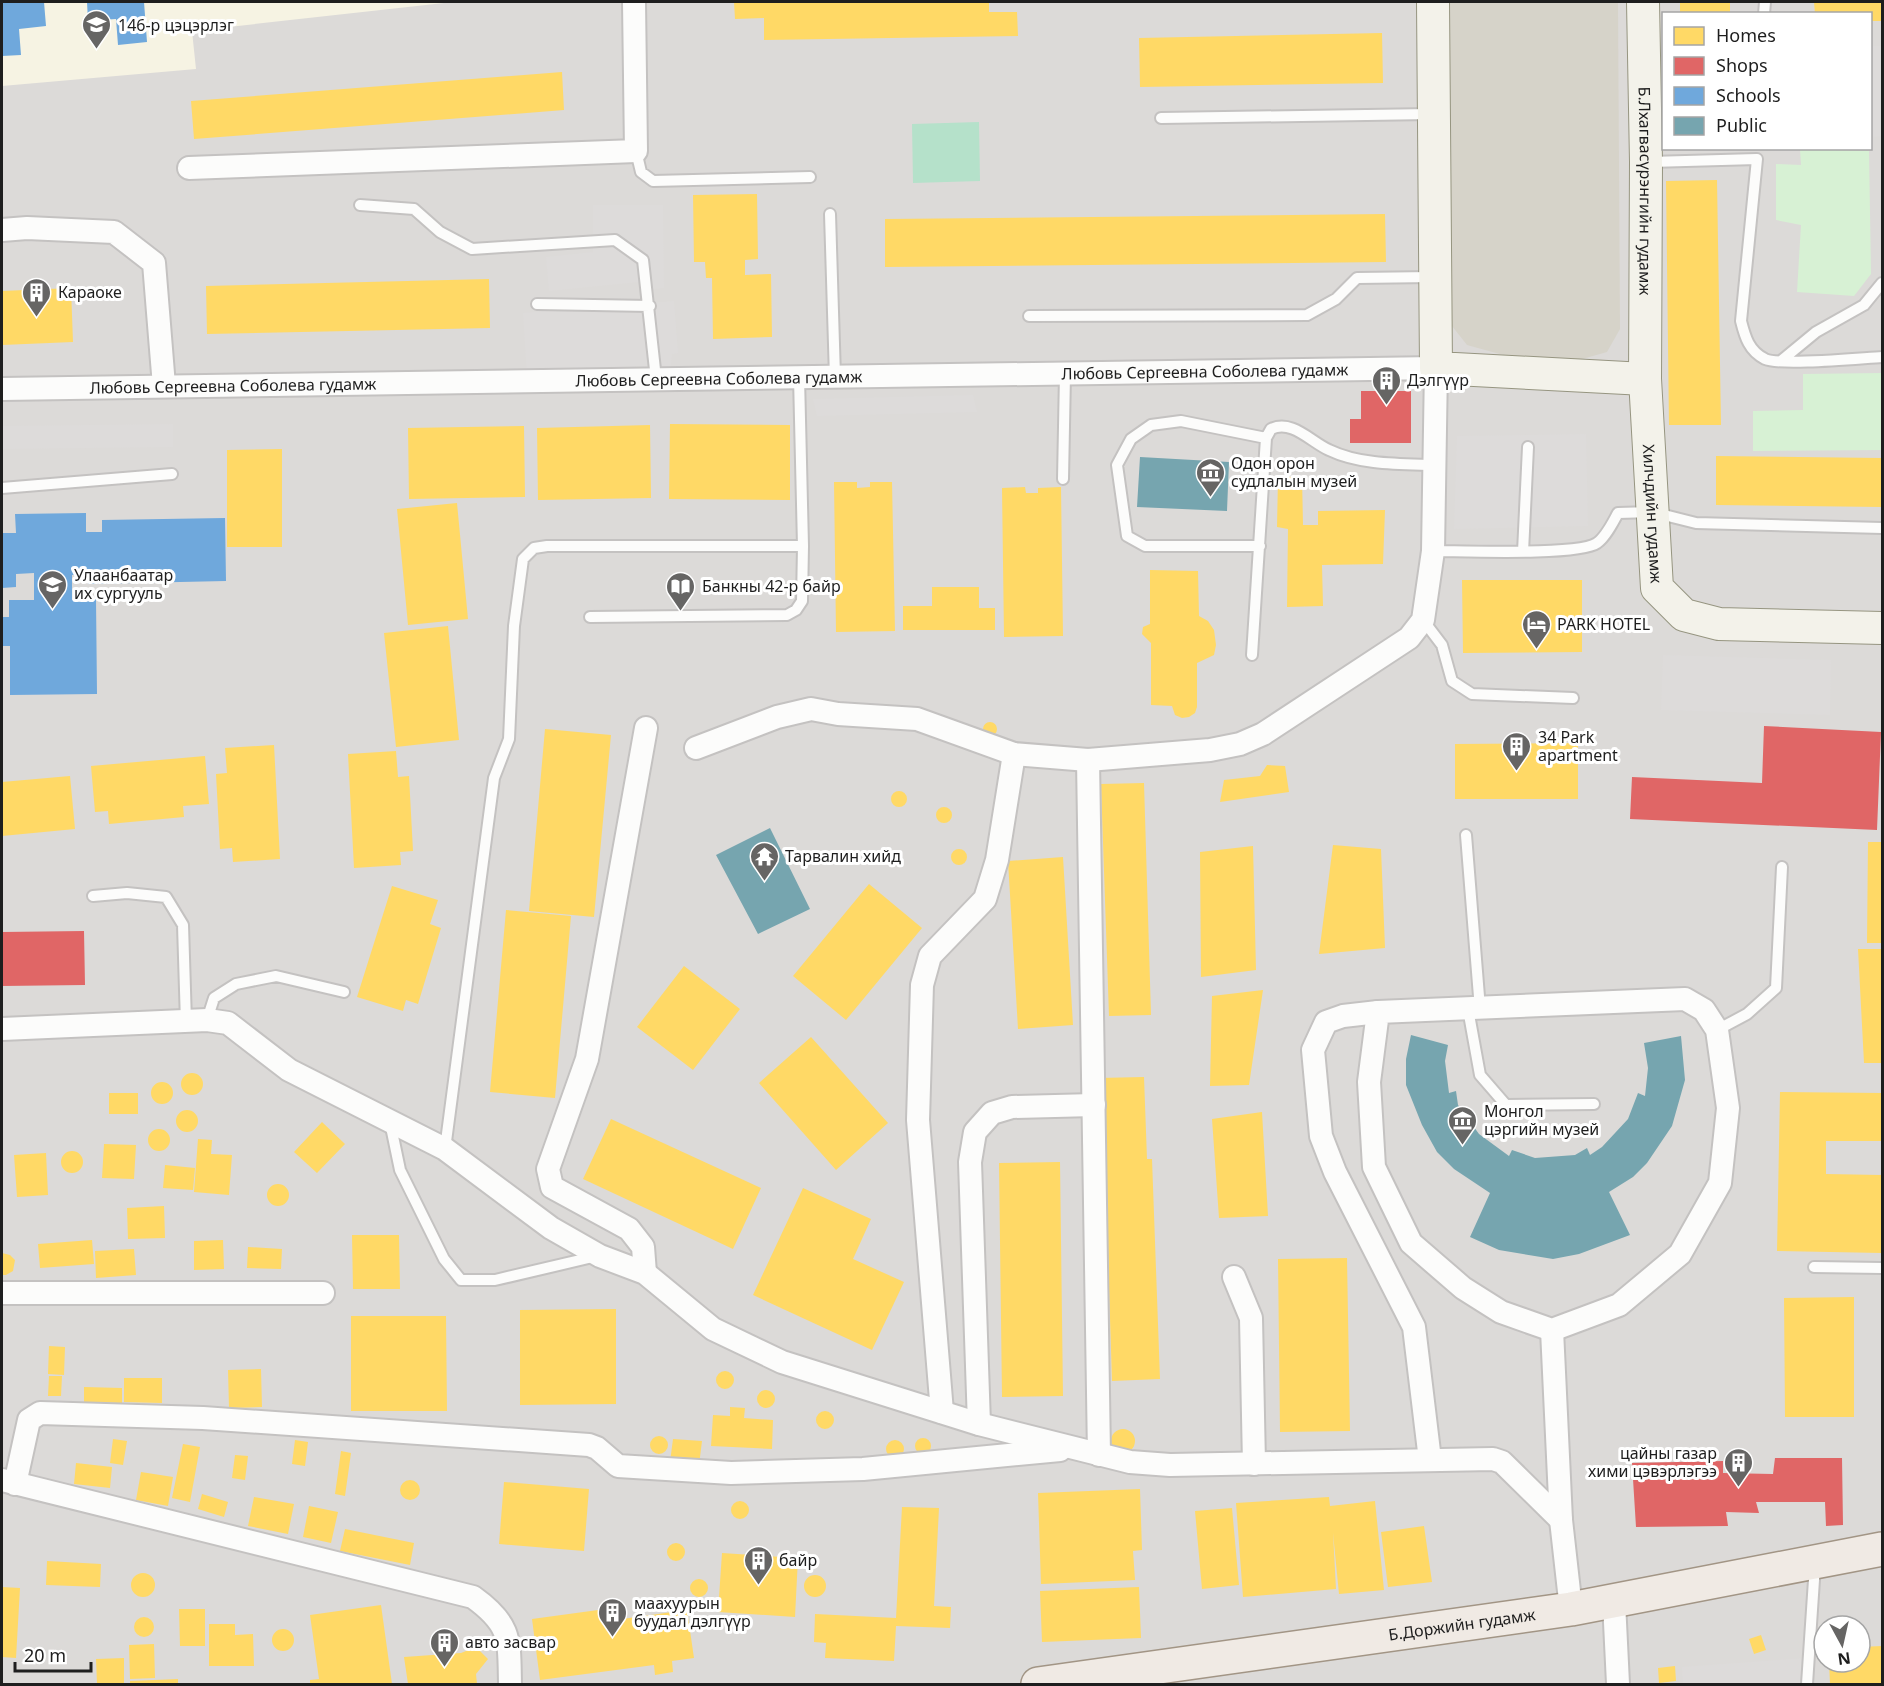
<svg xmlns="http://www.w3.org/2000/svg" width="1884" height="1686" viewBox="0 0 1884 1686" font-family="'Noto Sans',sans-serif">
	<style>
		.residential { fill: #dcdad8; fill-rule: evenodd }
		.education { fill: #f6f3e3 }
		.construction { fill: #d6d3c9 }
		.park { fill: #d7f1d4 }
		.pitch { fill: #b5e1ca }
		.parking { fill: #dddbda }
		.homes { fill: #ffd966 }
		.shops { fill: #e06666 }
		.schools { fill: #6fa8dc }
		.public { fill: #76a5af }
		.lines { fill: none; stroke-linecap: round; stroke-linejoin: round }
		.lane-casing { stroke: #c4c2c1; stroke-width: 14 }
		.street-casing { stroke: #c4c2c1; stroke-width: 26 }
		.secondary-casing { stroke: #969580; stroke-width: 34 }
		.primary-casing { stroke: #a29585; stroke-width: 36 }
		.lane { stroke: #fcfcfb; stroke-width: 10 }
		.street { stroke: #fcfcfb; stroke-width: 22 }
		.secondary { stroke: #f3f2ea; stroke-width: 32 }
		.primary { stroke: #f0eae4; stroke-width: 33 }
		.labels { text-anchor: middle; stroke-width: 6; stroke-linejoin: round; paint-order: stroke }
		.poi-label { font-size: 16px; fill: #1e1e1e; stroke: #fff; text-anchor: start }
		.street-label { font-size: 16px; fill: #1e1e1e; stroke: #fff }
	</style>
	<rect width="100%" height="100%" fill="#edeae7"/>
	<path class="residential" d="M2 2H1882V1684H2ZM1664 14H1870V148H1664ZM1824 1626H1860V1662H1824Z"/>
	<path class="education" d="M2 2H453L192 31 196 69 2 86Z"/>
	<path class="construction" d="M1446 2H1618L1620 329 1607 352 1550 368 1467 345 1452 326Z"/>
	<path class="park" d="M1800 149 1869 151 1871 274 1854 296 1797 292 1801 225 1776 220V164L1801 165Z
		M1882 373V450L1753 451V411L1803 410V374Z"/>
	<path class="pitch" d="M979 122 980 181 913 183 912 124Z"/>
	<path class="parking" d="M1870 46H1882V136L1871 137Z
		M593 205H663L664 288 641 290 639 282 549 291 546 257 593 252Z
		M674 301 678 353 672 354 670 374 646 376 645 368 527 377 523 313Z
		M973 395 977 412 817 416 813 399Z
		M173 424V447L2 449V426Z
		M1586 434 1588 526 1454 529 1457 436Z
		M1663 655 1831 660 1830 715 1661 710Z
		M1807 1658 1806 1684H1683L1682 1667Z"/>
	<path class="homes" d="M734 2H989V12H1017L1018 36 764 40V18L735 19Z
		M1680 2H1730V14H1680Z
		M1814 2H1882V21H1870V14H1815Z
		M1382 33 1383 83 1140 87 1139 38Z
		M562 72 564 110 194 139 191 101Z
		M1717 180 1721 425H1669L1666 181Z
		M757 194 758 259 745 260V275L771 274 772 337 713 339 712 278H706L705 262H694L693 195Z
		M1385 214 1386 262 885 267V219Z
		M489 279 490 328 207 334 206 286Z
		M71 288 73 342 2 345V291Z
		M670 424 790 425V500L669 499Z
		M650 425 651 498 538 500 537 428Z
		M524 426 525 497 409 499 408 428Z
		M282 449V547H227V450Z
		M1716 456 1882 458V507L1716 505Z
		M1302 476 1303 525H1318V511L1385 510 1383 564 1322 565 1323 606 1287 607 1288 529 1277 527 1278 478Z
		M834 482H857V488L870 487V482H892L895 631 836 632Z
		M1025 487 1026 493H1038V488L1061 487 1063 636 1004 637 1002 488Z
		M457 503 468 619 408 625 397 509Z
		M1150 570 1198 571 1199 616 1208 621 1214 630 1216 645 1214 655 1197 663V707L1195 713 1189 717 1182 718 1175 715 1172 706 1151 705V643L1142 634 1143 627 1150 624Z
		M1462 580H1582V652L1463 653Z
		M932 587H979V608H995V630H903V606H932Z
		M448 626 459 740 396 747 384 633Z
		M983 729a7 7 0 1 1 14 0a7 7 0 1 1-14 0Z
		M545 729 611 735 594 917 529 911Z
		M1578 743V799H1455V744Z
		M274 745 280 859 233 862 232 848 220 849 216 774 227 773 225 748Z
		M396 751 398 777 409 776 413 851 400 852 401 865 354 868 348 754Z
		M205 756 209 804 183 806 184 817 109 824 108 811 95 812 91 766Z
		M1267 765 1285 766 1289 792 1220 802 1224 780 1260 776Z
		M70 776 75 829 2 836V782Z
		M1144 783 1151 1015 1109 1016 1101 784Z
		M891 799a8 8 0 1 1 16 0a8 8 0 1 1-16 0Z
		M936 815a8 8 0 1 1 16 0a8 8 0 1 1-16 0Z
		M1868 842H1882V943H1867Z
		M1333 845 1381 849 1385 948 1319 954Z
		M1253 846 1256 970 1201 977 1200 852Z
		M951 857a8 8 0 1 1 16 0a8 8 0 1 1-16 0Z
		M1063 857 1073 1025 1018 1029 1008 861Z
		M869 884 922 928 846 1020 793 976Z
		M392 886 438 900 430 924 441 928 418 1004 406 1000 403 1011 357 997Z
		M506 910 571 916 555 1098 490 1092Z
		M1858 949H1882V1063H1864Z
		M684 966 740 1009 693 1070 637 1027Z
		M1263 990 1249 1085 1210 1086 1212 996Z
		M811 1037 888 1123 836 1170 759 1083Z
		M181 1084a11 11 0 1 1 22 0a11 11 0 1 1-22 0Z
		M1144 1077 1147 1159H1152L1160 1379 1112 1381 1105 1161 1098 1078Z
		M151 1093a11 11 0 1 1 22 0a11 11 0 1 1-22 0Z
		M1780 1092 1882 1093V1141H1826V1174L1882 1175V1253L1777 1251Z
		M109 1093H138V1114H109Z
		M176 1121a11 11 0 1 1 22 0a11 11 0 1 1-22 0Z
		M1262 1112 1268 1216 1219 1218 1212 1119Z
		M611 1119 761 1188 733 1249 583 1179Z
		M322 1122 345 1144 317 1173 294 1152Z
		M148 1140a11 11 0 1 1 22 0a11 11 0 1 1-22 0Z
		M198 1139 212 1140 211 1154 232 1155 229 1195 194 1192Z
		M104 1144 136 1145 134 1179 102 1178Z
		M61 1162a11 11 0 1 1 22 0a11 11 0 1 1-22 0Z
		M46 1153 48 1195 17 1197 14 1155Z
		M1060 1162 1063 1396 1002 1397 999 1163Z
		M165 1165 195 1168 193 1190 163 1188Z
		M267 1195a11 11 0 1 1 22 0a11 11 0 1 1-22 0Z
		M803 1188 871 1219 853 1259 904 1282 872 1350 753 1295Z
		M164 1206 165 1238 128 1239 127 1208Z
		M352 1235H399L400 1289H353Z
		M92 1240 94 1264 40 1268 38 1244Z
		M223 1240 224 1269 194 1270V1241Z
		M248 1247 282 1249 281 1269 247 1268Z
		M134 1249 136 1275 96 1278 95 1251Z
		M2 1253 10 1255 15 1260 13 1271 6 1275H2Z
		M1347 1258 1350 1431 1280 1432 1278 1259Z
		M1854 1297V1417H1785L1784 1298Z
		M616 1309V1404L520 1405V1310Z
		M351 1316H446L447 1411H351Z
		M49 1346 65 1347 64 1375 48 1374Z
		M261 1369 262 1407 229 1408 228 1370Z
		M716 1380a9 9 0 1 1 18 0a9 9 0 1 1-18 0Z
		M49 1376H62L61 1396H48Z
		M124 1378H162V1403L124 1402Z
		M84 1387 122 1388V1403L84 1402Z
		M757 1399a9 9 0 1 1 18 0a9 9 0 1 1-18 0Z
		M730 1407 745 1408 744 1418 773 1420 772 1449 711 1446 713 1415 730 1416Z
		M816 1420a9 9 0 1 1 18 0a9 9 0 1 1-18 0Z
		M1111 1441a12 12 0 1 1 24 0a12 12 0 1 1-24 0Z
		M650 1445a9 9 0 1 1 18 0a9 9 0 1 1-18 0Z
		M915 1446a8 8 0 1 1 16 0a8 8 0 1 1-16 0Z
		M113 1439 127 1441 123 1465 110 1463Z
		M673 1439 702 1441 699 1465 670 1462Z
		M295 1440 308 1442 305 1466 292 1464Z
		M886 1449a9 9 0 1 1 18 0a9 9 0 1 1-18 0Z
		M183 1444 200 1447 190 1502 172 1498Z
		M341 1451 351 1453 345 1496 335 1494Z
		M235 1455 248 1456 245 1480 232 1478Z
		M76 1463 112 1467 110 1488 74 1484Z
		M141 1472 173 1477 168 1506 136 1500Z
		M400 1490a10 10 0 1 1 20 0a10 10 0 1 1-20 0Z
		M504 1482 589 1489 584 1551 499 1544Z
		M1140 1489 1142 1550 1133 1551 1135 1580 1041 1584 1038 1493Z
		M202 1494 228 1502 224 1517 198 1509Z
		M254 1497 294 1504 288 1534 248 1526Z
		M1329 1497 1330 1506 1375 1501 1384 1590 1339 1594 1333 1533 1336 1589 1243 1597 1236 1503Z
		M731 1510a9 9 0 1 1 18 0a9 9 0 1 1-18 0Z
		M309 1506 338 1512 331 1543 303 1537Z
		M902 1507 939 1508 934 1606 951 1607 950 1628 896 1626 894 1661 825 1658 826 1643 814 1642 815 1614 896 1618Z
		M1232 1508 1239 1585 1202 1589 1195 1511Z
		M1424 1526 1432 1582 1388 1587 1381 1532Z
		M345 1529 414 1543 410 1565 340 1551Z
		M667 1552a9 9 0 1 1 18 0a9 9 0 1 1-18 0Z
		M722 1553 798 1558 795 1617 718 1612Z
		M47 1561 101 1564 100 1587 46 1585Z
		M131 1585a12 12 0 1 1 24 0a12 12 0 1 1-24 0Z
		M804 1586a11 11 0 1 1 22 0a11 11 0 1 1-22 0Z
		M690 1588a9 9 0 1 1 18 0a9 9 0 1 1-18 0Z
		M2 1587 20 1588 16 1658 2 1657Z
		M1139 1587 1141 1638 1042 1642 1040 1591Z
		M381 1605 392 1684H310V1680L319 1679 310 1615Z
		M620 1607 622 1619 687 1610 694 1658 672 1661 673 1672 655 1675 654 1665 540 1680 532 1619Z
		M179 1609H205V1646H180Z
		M134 1627a10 10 0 1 1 20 0a10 10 0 1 1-20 0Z
		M209 1624H235V1635L253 1634 254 1666H209Z
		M272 1640a11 11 0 1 1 22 0a11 11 0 1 1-22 0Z
		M1761 1635 1766 1650 1754 1654 1749 1639Z
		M154 1644 155 1678 130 1679 129 1645Z
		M1882 1646V1684H1830L1829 1662H1860V1647Z
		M476 1647 488 1659 476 1674 477 1684H408L404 1657 461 1653Z
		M124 1658V1684H97L96 1659Z
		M1675 1666 1676 1681 1659 1683 1658 1668Z
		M178 1679V1684H130V1681Z"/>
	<path class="shops" d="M1361 391H1411V443H1350V419H1361Z
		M1764 726 1881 732 1877 830 1630 819 1632 777 1762 783Z
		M84 931 85 985 2 986V932Z
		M1775 1458H1842L1843 1525 1826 1526 1825 1502H1756L1759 1513 1726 1512 1728 1526 1636 1527 1632 1463 1723 1461V1473L1773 1474Z"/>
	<path class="schools" d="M2 2H44L46 26 19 29 21 55 2 56Z
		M87 2H144L147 42 118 45 116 19 88 21Z
		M86 513V532H102V520L225 518 226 581 88 584V575H72V600L96 599 97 694 10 695V646H2V617H9V600H34V573L16 574V587L2 588V533H16L15 514Z"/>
	<path class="public" d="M1140 457 1229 462 1227 511 1137 507Z
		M770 828 810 909 758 934 716 855Z
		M1411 1035 1448 1045 1445 1061 1449 1093 1456 1091 1458 1105 1479 1134 1509 1156 1512 1150 1535 1158 1575 1155 1587 1148 1590 1155 1602 1147 1628 1119 1638 1093 1645 1096 1648 1068 1644 1043 1681 1036 1685 1080 1672 1126 1647 1163 1633 1177 1609 1192 1630 1235 1579 1254 1553 1259 1499 1250 1470 1237 1490 1193 1454 1169 1437 1152 1422 1125 1406 1085V1059Z"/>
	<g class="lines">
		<defs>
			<path id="lane" d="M1764 14 1765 2
				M1161 118 1431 114
				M636 151 641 172 653 181 810 177
				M1650 162 1757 159 1741 321C1745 337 1749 351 1765 359 1780 366 1862 358 1882 357
				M360 205 414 209 440 232 472 249 615 240 643 260 656 379
				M830 214 835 377
				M537 304 650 306
				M1029 316 1307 315 1336 299 1357 278 1432 277
				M1782 360 1816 332 1864 305 1882 283
				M1063 479 1065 374
				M2 488 172 474
				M1260 546H1145L1127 536 1117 465 1131 439 1151 425 1181 421 1266 438
				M1433 551C1461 551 1579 556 1597 543 1606 537 1613 522 1618 513L1652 512 1696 523 1882 528
				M1523 552 1528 447
				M590 617 787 615 796 610 802 601 803 546 799 377
				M1423 620 1442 645 1452 681 1472 694 1573 698
				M1252 655 1266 438 1271 429C1292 419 1311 442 1329 450 1360 465 1400 464 1433 465
				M1466 835 1480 1009
				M93 896 127 893 166 897 183 925 186 1022
				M1468 1009 1480 1075 1506 1105 1594 1104
				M207 1020 214 998 236 984 276 976 344 992
				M1717 1030 1747 1014 1776 988 1782 867
				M390 1122 400 1170 444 1259 461 1280H495L597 1256
				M445 1149 494 778 509 739 514 626 523 559 534 548 547 546H803
				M1814 1267 1882 1268
				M1807 1684 1815 1565"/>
			<g id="street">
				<path d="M189 168 636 151 634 2"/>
				<path d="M2 230 27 228 114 232 154 263 164 386"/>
				<path id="s1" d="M2 389 1436 368 1433 551 1423 620 1409 638 1263 734 1240 744 1210 750 1088 760 1014 754 917 719 838 714 811 709 777 717 696 748"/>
				<path d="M1088 760 1099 1455"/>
				<path d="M1685 999 1704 1010 1717 1030 1728 1108 1720 1183 1680 1254 1619 1305 1552 1330 1501 1312 1463 1288 1411 1243 1374 1167 1369 1082 1378 1012Z"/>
				<path d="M1378 1012 1343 1016 1326 1022 1313 1050 1321 1136 1335 1172 1414 1327 1430 1460"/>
				<path d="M2 1029 207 1020 228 1023 289 1070 445 1149 551 1228 600 1256 645 1273 713 1329 782 1362 979 1424 1130 1462 1170 1465 1493 1459 1502 1462 1561 1520"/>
				<path d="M645 1273 643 1247 629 1229 552 1187 548 1169 587 1059 646 728"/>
				<path d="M1234 1277 1251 1318 1254 1464"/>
				<path d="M2 1293H323"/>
				<path d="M1552 1330 1561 1520 1571 1609"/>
				<path d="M942 1412 918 1120 922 985 930 956 985 899 997 860 1014 754"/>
				<path d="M979 1424 970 1162 975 1132 992 1113 1012 1107 1094 1105"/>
				<path d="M2 1480 473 1597C512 1625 509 1640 510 1684"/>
				<path d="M15 1484 29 1420 40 1413 203 1418 589 1445 597 1448 618 1466 731 1473 863 1469 1060 1450"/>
				<path d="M1614 1602 1618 1684"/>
			</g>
			<g id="secondary">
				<path d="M1433 2 1436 368 1645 379"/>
				<path id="s2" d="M1643 2 1646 162 1645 379 1657 588 1684 615 1719 624 1882 628"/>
			</g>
			<g id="primary">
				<path id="s3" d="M1038 1684 1571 1609 1882 1549"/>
			</g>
		</defs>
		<use href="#lane" class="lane-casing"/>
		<use href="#street" class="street-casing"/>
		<use href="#secondary" class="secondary-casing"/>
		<use href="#primary" class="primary-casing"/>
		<use href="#lane" class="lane"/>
		<use href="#street" class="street"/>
		<use href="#secondary" class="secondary"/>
		<use href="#primary" class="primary"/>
	</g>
	<defs>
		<symbol id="school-pin" viewBox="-11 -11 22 30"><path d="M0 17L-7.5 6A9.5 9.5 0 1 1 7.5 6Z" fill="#666564" stroke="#fff"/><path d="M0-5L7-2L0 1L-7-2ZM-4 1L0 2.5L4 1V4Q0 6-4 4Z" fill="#fff"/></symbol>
		<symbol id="building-pin" viewBox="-11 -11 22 30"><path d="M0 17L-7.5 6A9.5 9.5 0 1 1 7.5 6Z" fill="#666564" stroke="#fff"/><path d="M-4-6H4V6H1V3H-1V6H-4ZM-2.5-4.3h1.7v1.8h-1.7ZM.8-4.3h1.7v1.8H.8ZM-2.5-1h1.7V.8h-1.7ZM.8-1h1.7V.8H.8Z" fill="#fff"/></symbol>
		<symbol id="museum-pin" viewBox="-11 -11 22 30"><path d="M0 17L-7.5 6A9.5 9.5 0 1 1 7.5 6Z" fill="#666564" stroke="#fff"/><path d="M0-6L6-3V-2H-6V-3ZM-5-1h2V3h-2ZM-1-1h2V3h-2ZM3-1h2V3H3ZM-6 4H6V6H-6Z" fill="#fff"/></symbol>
		<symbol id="university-pin" viewBox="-11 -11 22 30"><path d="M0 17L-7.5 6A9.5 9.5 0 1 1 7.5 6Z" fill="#666564" stroke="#fff"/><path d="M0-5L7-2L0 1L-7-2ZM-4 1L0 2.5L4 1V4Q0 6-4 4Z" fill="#fff"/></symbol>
		<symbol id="library-pin" viewBox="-11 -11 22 30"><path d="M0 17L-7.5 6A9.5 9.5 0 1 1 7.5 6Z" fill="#666564" stroke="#fff"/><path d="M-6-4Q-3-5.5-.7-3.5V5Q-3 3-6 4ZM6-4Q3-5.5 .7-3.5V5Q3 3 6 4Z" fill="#fff"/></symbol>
		<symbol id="hotel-pin" viewBox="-11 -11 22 30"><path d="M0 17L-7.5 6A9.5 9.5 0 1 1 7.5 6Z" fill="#666564" stroke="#fff"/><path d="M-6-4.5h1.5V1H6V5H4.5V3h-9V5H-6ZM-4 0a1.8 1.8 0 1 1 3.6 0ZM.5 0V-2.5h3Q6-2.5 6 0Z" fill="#fff"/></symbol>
		<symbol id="temple-pin" viewBox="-11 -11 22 30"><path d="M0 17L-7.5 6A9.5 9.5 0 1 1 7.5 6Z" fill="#666564" stroke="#fff"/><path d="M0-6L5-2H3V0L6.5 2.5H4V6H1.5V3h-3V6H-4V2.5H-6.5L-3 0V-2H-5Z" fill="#fff"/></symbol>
	</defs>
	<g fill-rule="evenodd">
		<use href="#school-pin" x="80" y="8" width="33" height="45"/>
		<use href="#building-pin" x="20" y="276" width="33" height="45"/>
		<use href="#building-pin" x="1370" y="364" width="33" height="45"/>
		<use href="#museum-pin" x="1194" y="456" width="33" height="45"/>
		<use href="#university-pin" x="36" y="568" width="33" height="45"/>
		<use href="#library-pin" x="664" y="570" width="33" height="45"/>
		<use href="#hotel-pin" x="1520" y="608" width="33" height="45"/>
		<use href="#building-pin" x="1500" y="730" width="33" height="45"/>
		<use href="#temple-pin" x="748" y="840" width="33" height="45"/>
		<use href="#museum-pin" x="1446" y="1104" width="33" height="45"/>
		<use href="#building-pin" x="1722" y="1446" width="33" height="45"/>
		<use href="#building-pin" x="742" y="1544" width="33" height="45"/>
		<use href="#building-pin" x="596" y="1596" width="33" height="45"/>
		<use href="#building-pin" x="428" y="1626" width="33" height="45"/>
	</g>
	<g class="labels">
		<g class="poi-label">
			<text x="118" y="31">146-р цэцэрлэг</text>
			<text x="58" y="298">Караоке</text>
			<text x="1407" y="386">Дэлгүүр</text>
			<text x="1231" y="469">Одон орон<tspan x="1231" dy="18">судлалын музей</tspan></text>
			<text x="74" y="581">Улаанбаатар<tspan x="74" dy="18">их сургууль</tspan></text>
			<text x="702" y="592">Банкны 42-р байр</text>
			<text x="1557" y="630">PARK HOTEL</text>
			<text x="1538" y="743">34 Park<tspan x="1538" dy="18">apartment</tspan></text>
			<text x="785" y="862">Тарвалин хийд</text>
			<text x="1484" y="1117">Монгол<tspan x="1484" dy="18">цэргийн музей</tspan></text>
			<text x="1717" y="1459" text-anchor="end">цайны газар<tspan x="1717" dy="18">хими цэвэрлэгээ</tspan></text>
			<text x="779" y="1566">байр</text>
			<text x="634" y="1609">маахуурын<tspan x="634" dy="18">буудал дэлгүүр</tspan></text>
			<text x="465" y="1648">авто засвар</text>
		</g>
		<g class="street-label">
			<text dy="6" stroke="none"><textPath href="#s2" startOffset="189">Б.Лхагвасүрэнгийн гудамж</textPath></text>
			<text dy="6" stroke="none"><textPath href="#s1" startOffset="1203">Любовь Сергеевна Соболева гудамж</textPath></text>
			<text dy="6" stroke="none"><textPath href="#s1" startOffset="717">Любовь Сергеевна Соболева гудамж</textPath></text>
			<text dy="6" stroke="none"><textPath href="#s1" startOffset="231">Любовь Сергеевна Соболева гудамж</textPath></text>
			<text dy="6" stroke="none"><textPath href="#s2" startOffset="512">Хилчдийн гудамж</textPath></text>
			<text dy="6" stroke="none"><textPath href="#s3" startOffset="428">Б.Доржийн гудамж</textPath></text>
		</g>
	</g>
	<rect width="1884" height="1686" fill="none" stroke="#1e1e1e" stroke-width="6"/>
	<rect x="1662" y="12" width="210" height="138" fill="#ffffff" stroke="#a5a5a5" stroke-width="1.5"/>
	<rect x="1674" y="27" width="30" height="18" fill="#ffd966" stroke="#a5a5a5" stroke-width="1.5"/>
	<text x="1716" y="42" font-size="18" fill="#1e1e1e">Homes</text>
	<rect x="1674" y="57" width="30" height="18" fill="#e06666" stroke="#a5a5a5" stroke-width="1.5"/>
	<text x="1716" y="72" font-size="18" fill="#1e1e1e">Shops</text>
	<rect x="1674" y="87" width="30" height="18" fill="#6fa8dc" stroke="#a5a5a5" stroke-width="1.5"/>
	<text x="1716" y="102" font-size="18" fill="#1e1e1e">Schools</text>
	<rect x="1674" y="117" width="30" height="18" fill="#76a5af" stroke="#a5a5a5" stroke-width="1.5"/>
	<text x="1716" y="132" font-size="18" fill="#1e1e1e">Public</text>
	<g transform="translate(1842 1644) rotate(172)"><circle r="28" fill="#ffffff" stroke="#a5a5a5" stroke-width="1.5"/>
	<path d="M0-4.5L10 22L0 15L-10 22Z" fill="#666564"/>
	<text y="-9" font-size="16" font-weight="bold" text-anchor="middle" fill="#1e1e1e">N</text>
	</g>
	<path d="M15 1662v9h76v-9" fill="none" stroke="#1e1e1e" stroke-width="3"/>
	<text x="24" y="1662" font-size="18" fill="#1e1e1e" stroke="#ffffff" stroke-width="4.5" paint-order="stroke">20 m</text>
</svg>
